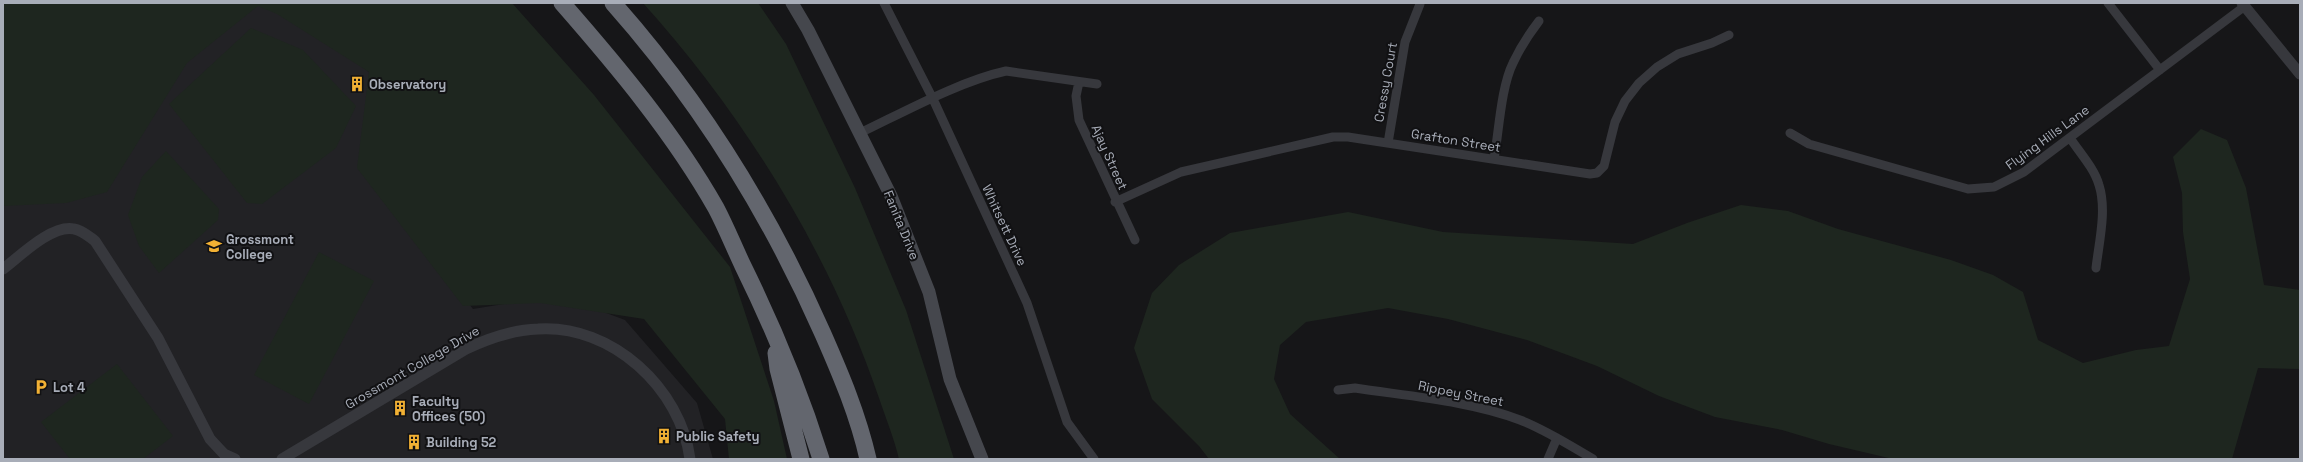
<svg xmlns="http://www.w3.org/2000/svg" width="2303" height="462" viewBox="0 0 2303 462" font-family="'Space Grotesk',sans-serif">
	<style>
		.built { fill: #222225 }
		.green { fill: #1e261f }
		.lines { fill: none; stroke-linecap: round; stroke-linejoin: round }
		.minor { stroke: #37383d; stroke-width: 9 }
		.tertiary { stroke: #37383d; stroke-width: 11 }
		.secondary { stroke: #45474d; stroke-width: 13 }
		.motorway { stroke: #63666e; stroke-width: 17 }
		.labels { text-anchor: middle; stroke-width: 4; stroke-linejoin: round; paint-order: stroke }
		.street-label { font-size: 13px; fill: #a8adb8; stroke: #111113 }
		.poi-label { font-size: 13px; font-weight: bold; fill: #a8adb8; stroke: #111113; text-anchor: start }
	</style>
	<rect width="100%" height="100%" fill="#161618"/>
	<path class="built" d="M259 3H278L369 72 366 168 473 309 558 295 625 320 697 403 713 459H3V197Z"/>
	<path class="green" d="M3 3H512L594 95 730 267 774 401 787 459H729L725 419 644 319 540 303 463 306 357 168 369 72 277 14 258 6 187 63 107 192 66 203 3 206Z
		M643 3H758L786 44 855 188 906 310 954 459H899C894 438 886 419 879 398 830 254 745 116 643 3Z
		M251 28 303 50 356 106 336 148 262 204 247 203 169 104Z
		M2201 129 2227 140 2246 188 2264 285 2300 290V369L2258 368 2232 459H1893L1829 444 1782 430 1715 417 1659 396 1597 366 1527 340 1448 319 1388 308 1306 322 1280 345 1274 379 1290 414 1340 459H1209L1199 446 1152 399 1134 348 1152 293 1179 265 1230 233 1348 212 1443 232 1633 244 1687 223 1741 205 1788 211 1838 229 1951 260 1993 275 2023 292 2038 340 2083 363 2136 350 2169 346 2190 279 2183 232 2182 193 2173 157Z
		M166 151 219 209 218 220 159 273 139 246 128 215 142 177Z
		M319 252 374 281 309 404 254 375Z
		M117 364 173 436 143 459H70L41 422Z"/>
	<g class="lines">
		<path class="minor" d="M884 3 933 99 1027 303 1067 422 1094 459
			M2108 3 2160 70
			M1079 82 1076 96 1079 120 1135 240
			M860 133C904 112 960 81 1006 71L1097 84
			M1790 133 1809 144 1968 189 1994 187 2024 172 2245 6
			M2070 138C2080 153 2094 168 2099 185 2107 210 2099 242 2096 268
			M1388 143 1405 42 1420 4
			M1494 159C1499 131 1501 87 1513 63 1520 48 1529 34 1539 21
			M1115 202 1181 172 1333 137H1348L1590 174 1597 173 1604 166 1615 122 1625 101 1639 83 1657 67 1678 54 1712 43 1729 35
			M1338 390 1355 388C1407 396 1471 401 1520 420 1546 430 1569 445 1593 459
			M1548 459 1557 438"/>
		<path class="tertiary" d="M2242 3 2300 74
			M3 269C19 257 52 224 74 229 82 230 88 236 95 241L158 338 210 439 224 454 235 459
			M282 459 466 349C489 338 512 330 538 329 612 324 681 389 690 459"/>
		<path class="secondary" d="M792 3 808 30 891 196 929 292 950 379 982 459"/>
		<path class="motorway" d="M562 3C618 67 674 134 716 208 726 227 734 247 743 266 774 329 800 392 821 459
			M613 3C700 101 770 214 823 334 841 375 858 415 868 459
			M776 353 778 369 801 459"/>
	</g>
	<defs>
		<symbol id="building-bare" viewBox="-9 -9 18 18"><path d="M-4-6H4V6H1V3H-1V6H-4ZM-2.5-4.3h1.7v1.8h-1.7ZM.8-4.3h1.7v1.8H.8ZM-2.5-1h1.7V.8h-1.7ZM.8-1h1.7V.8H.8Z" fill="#f2b134" stroke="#111113" stroke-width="2.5" paint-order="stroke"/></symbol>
		<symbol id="university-bare" viewBox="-9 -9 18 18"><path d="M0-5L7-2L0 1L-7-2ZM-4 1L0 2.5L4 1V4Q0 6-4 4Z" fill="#f2b134" stroke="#111113" stroke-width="2.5" paint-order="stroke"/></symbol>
		<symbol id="parking-bare" viewBox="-9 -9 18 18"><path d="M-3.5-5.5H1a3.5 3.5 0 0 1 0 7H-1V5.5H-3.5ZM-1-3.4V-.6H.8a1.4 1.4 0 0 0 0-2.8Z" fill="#f2b134" stroke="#111113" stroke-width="2.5" paint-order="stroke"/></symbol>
	</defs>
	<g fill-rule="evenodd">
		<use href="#building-bare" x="346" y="73" width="22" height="22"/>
		<use href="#university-bare" x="203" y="235" width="22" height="22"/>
		<use href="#parking-bare" x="30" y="376" width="22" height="22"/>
		<use href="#building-bare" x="389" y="397" width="22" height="22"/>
		<use href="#building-bare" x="653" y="425" width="22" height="22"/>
		<use href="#building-bare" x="403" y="431" width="22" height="22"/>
	</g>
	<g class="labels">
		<g class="street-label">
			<text transform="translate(1385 82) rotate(-80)" y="5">Cressy Court</text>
			<text transform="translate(2047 137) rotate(-36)" y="5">Flying Hills Lane</text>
			<text transform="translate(1456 140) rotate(9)" y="5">Grafton Street</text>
			<text transform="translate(1110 157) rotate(66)" y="5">Ajay Street</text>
			<text transform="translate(902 225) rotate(68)" y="5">Fanita Drive</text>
			<text transform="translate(1005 225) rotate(65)" y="5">Whitsett Drive</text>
			<text transform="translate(412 367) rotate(-30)" y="5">Grossmont College Drive</text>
			<text transform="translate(1461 393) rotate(11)" y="5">Rippey Street</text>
		</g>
		<g class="poi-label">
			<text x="369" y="89">Observatory</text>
			<text x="226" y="244">Grossmont<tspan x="226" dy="15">College</tspan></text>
			<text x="53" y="392">Lot 4</text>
			<text x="412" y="406">Faculty<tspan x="412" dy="15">Offices (50)</tspan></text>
			<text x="676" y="441">Public Safety</text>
			<text x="426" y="447">Building 52</text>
		</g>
	</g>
	<rect width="2303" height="462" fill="none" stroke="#a8adb8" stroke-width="8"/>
</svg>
